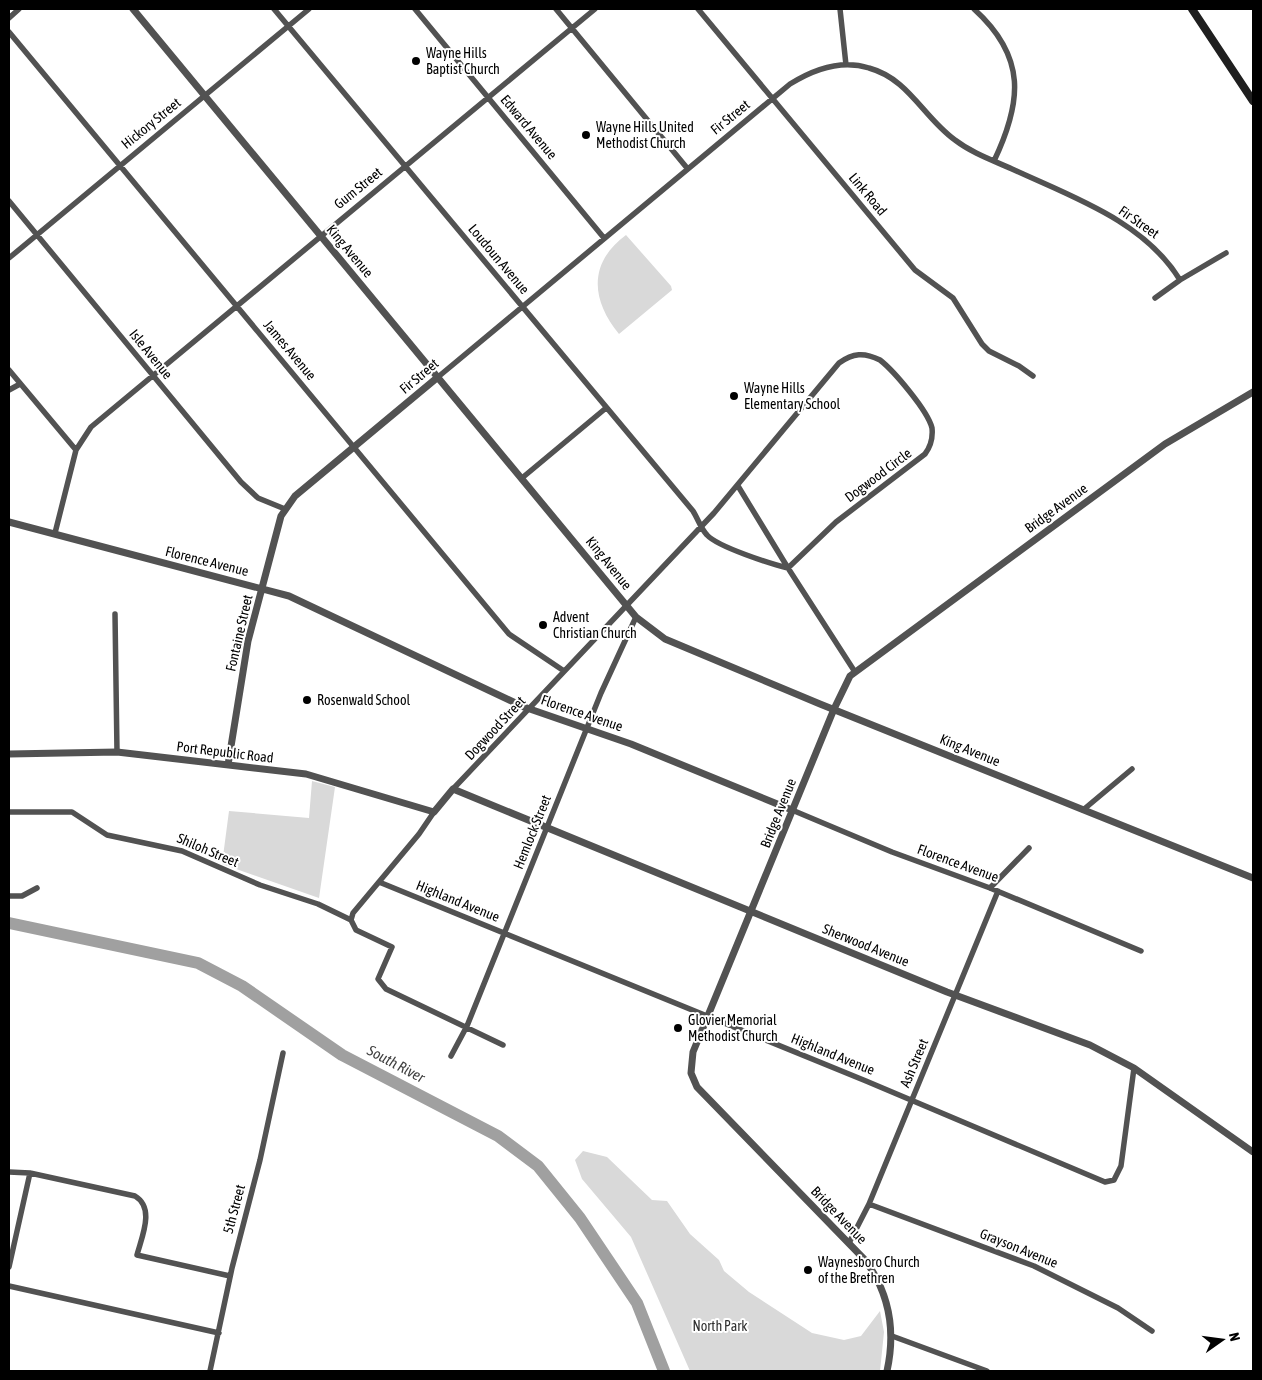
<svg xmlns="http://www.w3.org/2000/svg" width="1262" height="1380" viewBox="0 0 1262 1380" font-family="'Asap Condensed',sans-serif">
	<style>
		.green { fill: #d9d9d9 }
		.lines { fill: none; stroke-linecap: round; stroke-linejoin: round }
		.river { stroke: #a0a0a0; stroke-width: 12 }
		.minor { stroke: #525252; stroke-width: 5.5 }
		.tertiary { stroke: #525252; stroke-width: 7 }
		.secondary { stroke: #1f1f1f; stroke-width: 8 }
		.poi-dot { fill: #000; stroke: #fff; stroke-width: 2 }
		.labels { text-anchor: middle; stroke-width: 4; stroke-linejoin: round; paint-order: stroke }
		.poi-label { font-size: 14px; fill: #000; stroke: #fff; text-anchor: start }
		.street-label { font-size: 14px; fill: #000; stroke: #fff }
		.park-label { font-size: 14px; fill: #303030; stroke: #fff }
		.water-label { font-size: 15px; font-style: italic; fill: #414141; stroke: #fff }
	</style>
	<rect width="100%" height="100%" fill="#fff"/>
	<path class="green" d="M626 235 671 286 672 290 619 334C591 300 588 263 626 235Z
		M312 781 335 787 319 898 222 864 229 811 309 818Z
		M583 1151 607 1157 652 1200 667 1201 690 1234 719 1260 724 1271 749 1292 812 1333 844 1340 861 1336 880 1311 884 1332 880 1371H690L631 1237 582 1179 575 1160Z"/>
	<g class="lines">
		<path class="river" d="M9 923 198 963 242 986 342 1055 498 1136 538 1166 580 1218 637 1303 664 1371"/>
		<path class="minor" d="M274 9 693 511C698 519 701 529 707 535 718 547 771 564 788 568L855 672
			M415 9 604 238
			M556 9 687 168
			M698 9 915 270 953 298 982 344 989 351 1019 366 1033 376
			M840 9 846 65
			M974 9C1027 57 1022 102 994 161
			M9 18 19 9
			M9 32 509 634 564 671
			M9 201 241 482 258 498 285 509
			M9 258 309 9
			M1155 298 1180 280 1226 253
			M9 370 76 450
			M438 377 790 84C814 69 841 59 869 68 909 79 923 117 955 140 972 153 992 160 1012 169 1072 197 1144 221 1180 280
			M9 390 20 384
			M522 478 606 408
			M55 533 76 450 91 427 595 9
			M115 614 117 752
			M453 789 714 513 839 363C853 353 864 352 880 360 894 371 928 411 932 428 933 438 931 446 925 454L836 522 788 568 738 486
			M792 810 892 852 990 888 1141 951
			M1083 810 1132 769
			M9 812H72L107 835 182 851 260 885 318 904 351 920
			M379 882 866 1081 1105 1182 1114 1180 1121 1166 1134 1068
			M990 888 1029 848
			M9 896H22L37 888
			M351 920 356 930 392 947 378 979 386 989 503 1045
			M351 920 353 913 419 834 434 812
			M451 1056 467 1026 601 693 636 617
			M9 1172 30 1173 135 1196C155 1208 142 1236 137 1255L230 1276
			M869 1204 1034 1266 1118 1308 1152 1331
			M849 1243 869 1204 998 891
			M9 1267 30 1173
			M9 1286 219 1333
			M892 1336 987 1371
			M210 1371 232 1268 260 1160 283 1053"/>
		<path class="tertiary" d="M133 9 636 617 665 639 820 704 1253 878
			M9 522 289 596 524 707 631 744 792 810
			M9 754 117 752 306 774 434 812 453 789 947 992 1090 1045 1134 1068 1253 1152
			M228 765 248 641 281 516 295 496 438 377
			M887 1371C896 1330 890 1294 865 1260L697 1087 691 1073 693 1052 834 709 850 676 1165 444 1253 392"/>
		<path class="secondary" d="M1192 9 1253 101"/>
	</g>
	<g class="poi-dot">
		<circle cx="416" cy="61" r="5"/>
		<circle cx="586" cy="135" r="5"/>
		<circle cx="734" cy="396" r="5"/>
		<circle cx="543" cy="625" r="5"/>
		<circle cx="307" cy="700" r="5"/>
		<circle cx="678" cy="1028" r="5"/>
		<circle cx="808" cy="1270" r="5"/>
	</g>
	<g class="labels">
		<g class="poi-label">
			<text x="426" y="58">Wayne Hills<tspan x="426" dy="16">Baptist Church</tspan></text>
			<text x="596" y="132">Wayne Hills United<tspan x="596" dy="16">Methodist Church</tspan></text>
			<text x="744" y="393">Wayne Hills<tspan x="744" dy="16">Elementary School</tspan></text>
			<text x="553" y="622">Advent<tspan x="553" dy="16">Christian Church</tspan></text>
			<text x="317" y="705">Rosenwald School</text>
			<text x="688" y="1025">Glovier Memorial<tspan x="688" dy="16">Methodist Church</tspan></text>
			<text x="818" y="1267">Waynesboro Church<tspan x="818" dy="16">of the Brethren</tspan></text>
		</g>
		<g class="street-label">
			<text transform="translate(730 117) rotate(-39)" y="5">Fir Street</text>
			<text transform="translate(151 123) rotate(-39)" y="5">Hickory Street</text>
			<text transform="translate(529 127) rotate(50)" y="5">Edward Avenue</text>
			<text transform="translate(358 188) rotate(-39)" y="5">Gum Street</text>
			<text transform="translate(868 194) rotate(50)" y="5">Link Road</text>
			<text transform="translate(1139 222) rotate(35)" y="5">Fir Street</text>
			<text transform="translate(350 251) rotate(50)" y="5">King Avenue</text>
			<text transform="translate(499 259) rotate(50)" y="5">Loudoun Avenue</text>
			<text transform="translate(290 350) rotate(50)" y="5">James Avenue</text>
			<text transform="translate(151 354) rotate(51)" y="5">Isle Avenue</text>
			<text transform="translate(419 376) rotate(-40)" y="5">Fir Street</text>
			<text transform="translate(878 475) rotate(-37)" y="5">Dogwood Circle</text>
			<text transform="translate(1056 508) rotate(-36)" y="5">Bridge Avenue</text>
			<text transform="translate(207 561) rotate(14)" y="5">Florence Avenue</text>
			<text transform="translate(609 563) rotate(51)" y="5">King Avenue</text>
			<text transform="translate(239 633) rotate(-77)" y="5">Fontaine Street</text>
			<text transform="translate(582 713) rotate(19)" y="5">Florence Avenue</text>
			<text transform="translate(495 728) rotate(-47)" y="5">Dogwood Street</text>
			<text transform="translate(970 750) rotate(22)" y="5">King Avenue</text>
			<text transform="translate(225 752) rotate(7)" y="5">Port Republic Road</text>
			<text transform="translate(778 813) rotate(-68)" y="5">Bridge Avenue</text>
			<text transform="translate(532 832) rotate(-68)" y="5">Hemlock Street</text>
			<text transform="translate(208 850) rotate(23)" y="5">Shiloh Street</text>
			<text transform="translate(958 863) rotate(20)" y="5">Florence Avenue</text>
			<text transform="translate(458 901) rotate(22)" y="5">Highland Avenue</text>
			<text transform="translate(866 945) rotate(22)" y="5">Sherwood Avenue</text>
			<text transform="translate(833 1054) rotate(22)" y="5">Highland Avenue</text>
			<text transform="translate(914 1063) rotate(-67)" y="5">Ash Street</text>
			<text transform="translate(234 1209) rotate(-75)" y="5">5th Street</text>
			<text transform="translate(839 1215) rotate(46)" y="5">Bridge Avenue</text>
			<text transform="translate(1019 1248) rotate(22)" y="5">Grayson Avenue</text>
		</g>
		<g class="park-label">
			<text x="720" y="1331">North Park</text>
		</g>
		<g class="water-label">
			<text transform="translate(396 1064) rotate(28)" y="5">South River</text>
		</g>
	</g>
	<rect width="1262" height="1380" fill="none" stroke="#000000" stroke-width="20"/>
	<g transform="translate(1222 1340) rotate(76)" stroke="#ffffff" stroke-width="4" paint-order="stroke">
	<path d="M0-4L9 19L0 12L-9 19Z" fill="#000000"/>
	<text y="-8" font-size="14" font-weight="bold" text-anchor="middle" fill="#000000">N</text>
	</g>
</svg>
